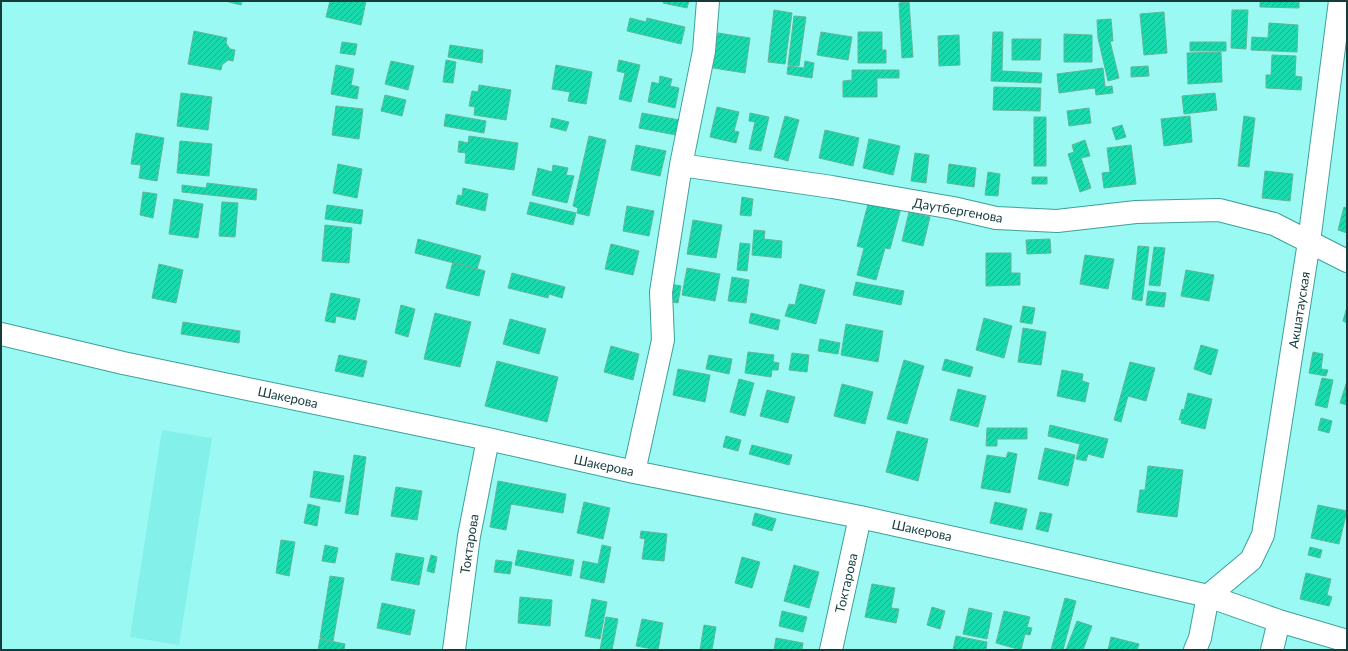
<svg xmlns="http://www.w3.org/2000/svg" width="1348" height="651" viewBox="0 0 1348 651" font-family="Lato,sans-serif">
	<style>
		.built { fill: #83f0e9 }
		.building { fill: url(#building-hatch); stroke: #63b59a }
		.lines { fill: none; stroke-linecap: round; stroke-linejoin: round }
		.minor-casing { stroke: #3da09a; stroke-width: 24 }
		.minor { stroke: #fff; stroke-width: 22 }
		.labels { text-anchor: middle; stroke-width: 3; stroke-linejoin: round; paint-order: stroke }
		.street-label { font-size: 13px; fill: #133c3a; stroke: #fff }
	</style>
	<defs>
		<pattern id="building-hatch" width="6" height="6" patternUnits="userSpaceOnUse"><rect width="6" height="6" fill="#1ad9ac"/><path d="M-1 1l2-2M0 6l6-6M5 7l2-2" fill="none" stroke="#16b18d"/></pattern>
	</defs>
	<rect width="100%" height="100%" fill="#9af9f3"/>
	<path class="built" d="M162 430 212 438 179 645 130 637Z"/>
	<path class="building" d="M225 1H242L241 5Z
		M330 1H366L361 25 326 17Z
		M664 1H689L687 8 663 3Z
		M1260 1H1299V8L1260 7Z
		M909 2 913 57 902 58 899 3Z
		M774 10 792 13 785 64 768 62Z
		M1232 10H1248L1246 49 1231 48Z
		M1164 12 1167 53 1144 55 1140 14Z
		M794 16 806 17 799 66 788 65Z
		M630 18 646 22 647 18 685 27 681 44 627 31Z
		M1111 19 1113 41H1110L1119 78 1108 81 1098 38 1097 20Z
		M1269 23 1298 25 1297 52 1251 50 1252 37 1268 38Z
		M194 31 227 38 226 43 230 49 235 50 233 61 228 60 222 65 221 70 188 64Z
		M821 32 852 37 848 60 817 55Z
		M858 32H882V50H886V63H858Z
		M993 32H1003L1002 71 1042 73 1041 83 991 81Z
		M718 33 750 38 745 73 713 68Z
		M1064 34 1092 35V62H1064Z
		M959 35 960 65 939 66 938 36Z
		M1012 39H1041L1040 60H1012Z
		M342 42 357 44 355 55 340 53Z
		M1190 42H1226V51H1190Z
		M450 45 483 50 482 63 448 57Z
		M1221 52 1222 82 1188 84 1187 53Z
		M1272 55 1296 56 1295 76 1302 77 1301 90 1266 88V75H1271Z
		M446 60 456 62 453 83 443 82Z
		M619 60 640 65 631 102 619 99 625 73 617 71Z
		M391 61 414 66 408 90 385 84Z
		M805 61 814 63 812 78 787 74 788 66 804 68Z
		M336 65 354 69 351 85 359 87 357 99 331 94Z
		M556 65 592 72 586 104 568 101 570 92 552 89Z
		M1148 66 1149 76 1131 77V67Z
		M1103 68 1105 87 1112 86 1113 93 1096 95 1095 88 1059 93 1057 74Z
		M852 70H899V78H877V97H843V81L852 80Z
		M660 76 672 79 670 86 679 88 675 108 648 102 652 82 659 84Z
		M479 85 511 90 506 120 474 115 475 107 469 106 472 91 478 92Z
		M994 87 1041 88 1040 111 993 110Z
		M181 93 212 97 208 130 177 126Z
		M1215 93 1217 110 1184 114 1182 96Z
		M385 95 406 100 402 116 381 111Z
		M336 106 363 109 359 139 332 135Z
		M717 107 739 112 734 131 739 132 736 143 710 137Z
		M1089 108 1091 123 1069 126 1067 111Z
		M642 113 679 120 676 135 639 128Z
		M750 113 769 117 761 151 749 149 755 122 749 121Z
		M446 114 486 121 484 133 444 126Z
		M785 116 799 120 788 161 774 157Z
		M1190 116 1192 142 1164 146 1161 119Z
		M1244 116 1255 118 1249 167 1238 166Z
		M1034 117H1046V166H1034Z
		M552 118 569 122 566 131 550 127Z
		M1122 125 1126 137 1116 140 1112 128Z
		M825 130 859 138 853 166 819 158Z
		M136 133 164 138 157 181 139 178 141 165 131 164Z
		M469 136 518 143 514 170 465 163 466 153 458 152 459 141 468 143Z
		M589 136 606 140 589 216 577 213 578 208 573 206Z
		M869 139 900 146 893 175 863 168Z
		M1085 140 1090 156 1081 158 1091 188 1080 192 1068 154 1074 152 1072 145Z
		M180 141 212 144 209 176 177 173Z
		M636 145 666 151 660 176 631 170Z
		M1131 145 1136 184 1104 188 1102 173 1110 172 1107 148Z
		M915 153 929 155 926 183 911 181Z
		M338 164 362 169 357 198 333 193Z
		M949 164 976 168 974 187 947 183Z
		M553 165 568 168 566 175 574 176 567 203 532 195 538 168 552 172Z
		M1265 171 1293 174 1290 201 1262 198Z
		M988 172 1000 174 998 196 985 195Z
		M1032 177H1047V184H1032Z
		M207 183 257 189 256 200 182 192V185L206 188Z
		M463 188 488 194 485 211 456 204 458 195 462 196Z
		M143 192 157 194 153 218 140 215Z
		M742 197 753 199 751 216 740 215Z
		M174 199 203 204 198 238 169 234Z
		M869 200 901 208 890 249 885 248 876 280 857 275 864 248 857 246Z
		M222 202 238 203 235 237 219 236Z
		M530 202 576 213 573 225 527 214Z
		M327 205 363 210 361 224 325 219Z
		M627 206 654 211 649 236 623 231Z
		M1344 207 1347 208V233L1338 230Z
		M909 212 930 217 923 246 902 241Z
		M693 220 722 225 716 258 687 254Z
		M325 225 352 228 349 263 322 261Z
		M754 230 765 231 764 239 782 241 781 258 752 255Z
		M418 239 481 256 477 269 415 253Z
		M1050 239 1051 253 1027 254 1026 240Z
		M740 243 750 244 747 271 737 270Z
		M611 244 639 251 633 275 605 269Z
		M1138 246 1149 247 1142 301 1132 299Z
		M1154 247 1165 248 1160 286 1149 285Z
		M986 253H1011V273H1020V285L986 286Z
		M1085 255 1114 259 1108 289 1080 284Z
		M453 262 485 271 479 296 446 288Z
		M159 264 183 270 176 303 152 298Z
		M687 268 720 274 715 301 682 295Z
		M1186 270 1214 275 1209 301 1181 296Z
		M512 273 565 287 562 298 549 294 548 298 508 288Z
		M732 277 749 280 746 303 728 301Z
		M856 282 904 291 901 305 853 295Z
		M670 284 681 286 678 303 666 301Z
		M800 284 825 290 816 324 785 316 789 304 795 305Z
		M1148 291 1166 293 1164 307 1146 305Z
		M331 293 360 299 355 320 336 316 335 323 325 321Z
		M401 305 415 309 408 337 395 333Z
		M1023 306 1035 308 1032 324 1020 322Z
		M1347 307V323L1343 321Z
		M435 313 471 322 460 367 424 359Z
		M751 313 780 320 778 330 749 323Z
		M984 318 1012 326 1004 358 976 350Z
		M510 319 546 329 539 354 503 344Z
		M183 322 240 331 239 343 181 334Z
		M846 324 883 331 878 362 841 355Z
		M1023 328 1046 332 1041 365 1018 362Z
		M820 339 840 343 838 354 818 351Z
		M1201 345 1218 350 1211 375 1194 369Z
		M611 346 639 354 633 380 604 372Z
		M748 352 774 355 773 362 779 363 778 370H772L771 377 745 373Z
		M1313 352 1323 354 1321 369 1328 370 1326 376 1309 373Z
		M792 353 809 355 807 372 789 370Z
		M339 355 367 361 363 377 335 371Z
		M709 355 732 359 729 374 706 369Z
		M945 359 973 367 970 377 942 370Z
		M904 360 924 366 907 424 887 419Z
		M497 361 558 377 547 422 485 406Z
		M1130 362 1155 368 1146 401 1128 396 1121 422 1114 420Z
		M678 369 710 375 705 402 673 395Z
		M1062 370 1083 374 1082 381 1089 383 1085 402 1057 396Z
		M1322 378 1333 380 1327 408 1315 405Z
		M739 379 754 383 745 416 730 412Z
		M1347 381V405L1340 403Z
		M842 384 873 392 865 424 834 416Z
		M958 389 986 396 978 427 950 420Z
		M767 390 795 397 788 423 760 416Z
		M1188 393 1212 399 1205 429 1181 423 1182 420H1179L1182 409 1184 410Z
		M1321 418 1332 421 1329 433 1318 430Z
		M1050 425 1108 439 1103 458 1088 454 1086 461 1076 459 1080 444 1048 436Z
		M987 428H1027V439H997V446H986Z
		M897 431 928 439 918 481 886 472Z
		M726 436 741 440 738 451 723 447Z
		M752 445 792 455 789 465 749 454Z
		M1045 448 1075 455 1068 486 1038 479Z
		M1008 452 1017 454 1010 493 981 488 987 455 1006 458Z
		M354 455 366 457 358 515 345 513Z
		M1148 466 1183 470 1177 517 1137 512 1140 490H1145Z
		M314 471 344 476 340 502 310 497Z
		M498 481 566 494 563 513 511 504 506 530 490 527Z
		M396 487 422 491 417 520 391 516Z
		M584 502 610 508 603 539 577 533Z
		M995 502 1027 509 1022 530 990 523Z
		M308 504 320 507 317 526 304 523Z
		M1318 505 1347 511 1339 544 1311 538Z
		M1040 512 1052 514 1048 532 1036 529Z
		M755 513 776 519 772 531 752 525Z
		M641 531 667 534 664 561 642 559 645 539 640 538Z
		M281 540 295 542 289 576 276 573Z
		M325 545 338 548 335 563 322 561Z
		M602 545 611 547 604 583 580 578 583 561 598 564Z
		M1310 547 1322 550 1320 558 1308 555Z
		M518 550 574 560 571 576 515 565Z
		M396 553 424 558 419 585 391 580Z
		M431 555 437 557 434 573 427 571Z
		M742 557 760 562 752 588 735 583Z
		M496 560 512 562 510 574 494 572Z
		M794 565 819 572 809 608 784 601Z
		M1306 573 1331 579 1327 595 1332 597 1329 606 1300 599Z
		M330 576 344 578 333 641 320 638Z
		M872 584 895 588 891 608 899 609 896 623 865 617Z
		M520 597 552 600 550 626 518 623Z
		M1065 598 1076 601 1063 650H1051Z
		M592 599 607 602 600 639 585 636Z
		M382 603 415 610 410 635 377 628Z
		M932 607 945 611 940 629 927 625Z
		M969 608 992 613 987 639 963 634Z
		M782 611 807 617 803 632 779 626Z
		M1004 611 1030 617 1027 627 1032 628 1030 635 1025 634 1021 650 996 643Z
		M606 617 618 619 612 650H600Z
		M642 619 663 623 658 650 636 646Z
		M1077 621 1092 626 1083 650H1066Z
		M704 625 716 627 712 650H700Z
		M956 636 987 642 986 650H953Z
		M1111 637 1139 644 1137 650H1108Z
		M776 638 803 643 802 650H774Z
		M320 639 345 644 344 650H318Z"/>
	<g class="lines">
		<defs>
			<path id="minor" d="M681 165 832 187 953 208 996 218 1057 221 1136 212 1219 210 1274 224 1347 261
				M1 334 123 363 488 439 634 472 860 517 1026 554 1208 596 1279 621 1347 641
				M634 472 663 340 661 292 681 165 704 51 708 1
				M1208 596 1251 560 1263 535 1309 242 1340 1
				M454 650 469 536 488 439
				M831 650 860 517
				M1195 650 1200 638 1208 596
				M1272 650 1279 621"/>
		</defs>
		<use href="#minor" class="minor-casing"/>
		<use href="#minor" class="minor"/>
	</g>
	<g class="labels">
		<g class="street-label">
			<text transform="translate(958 210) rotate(10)" y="5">Даутбергенова</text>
			<text transform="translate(1299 310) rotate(-81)" y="5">Акшатауская</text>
			<text transform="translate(288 397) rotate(12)" y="5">Шакерова</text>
			<text transform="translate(604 465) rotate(12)" y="5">Шакерова</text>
			<text transform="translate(922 530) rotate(12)" y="5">Шакерова</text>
			<text transform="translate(469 544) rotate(-81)" y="5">Токтарова</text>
			<text transform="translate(846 583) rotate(-77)" y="5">Токтарова</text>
		</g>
	</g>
	<rect width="1348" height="651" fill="none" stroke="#133c3a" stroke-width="4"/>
</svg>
